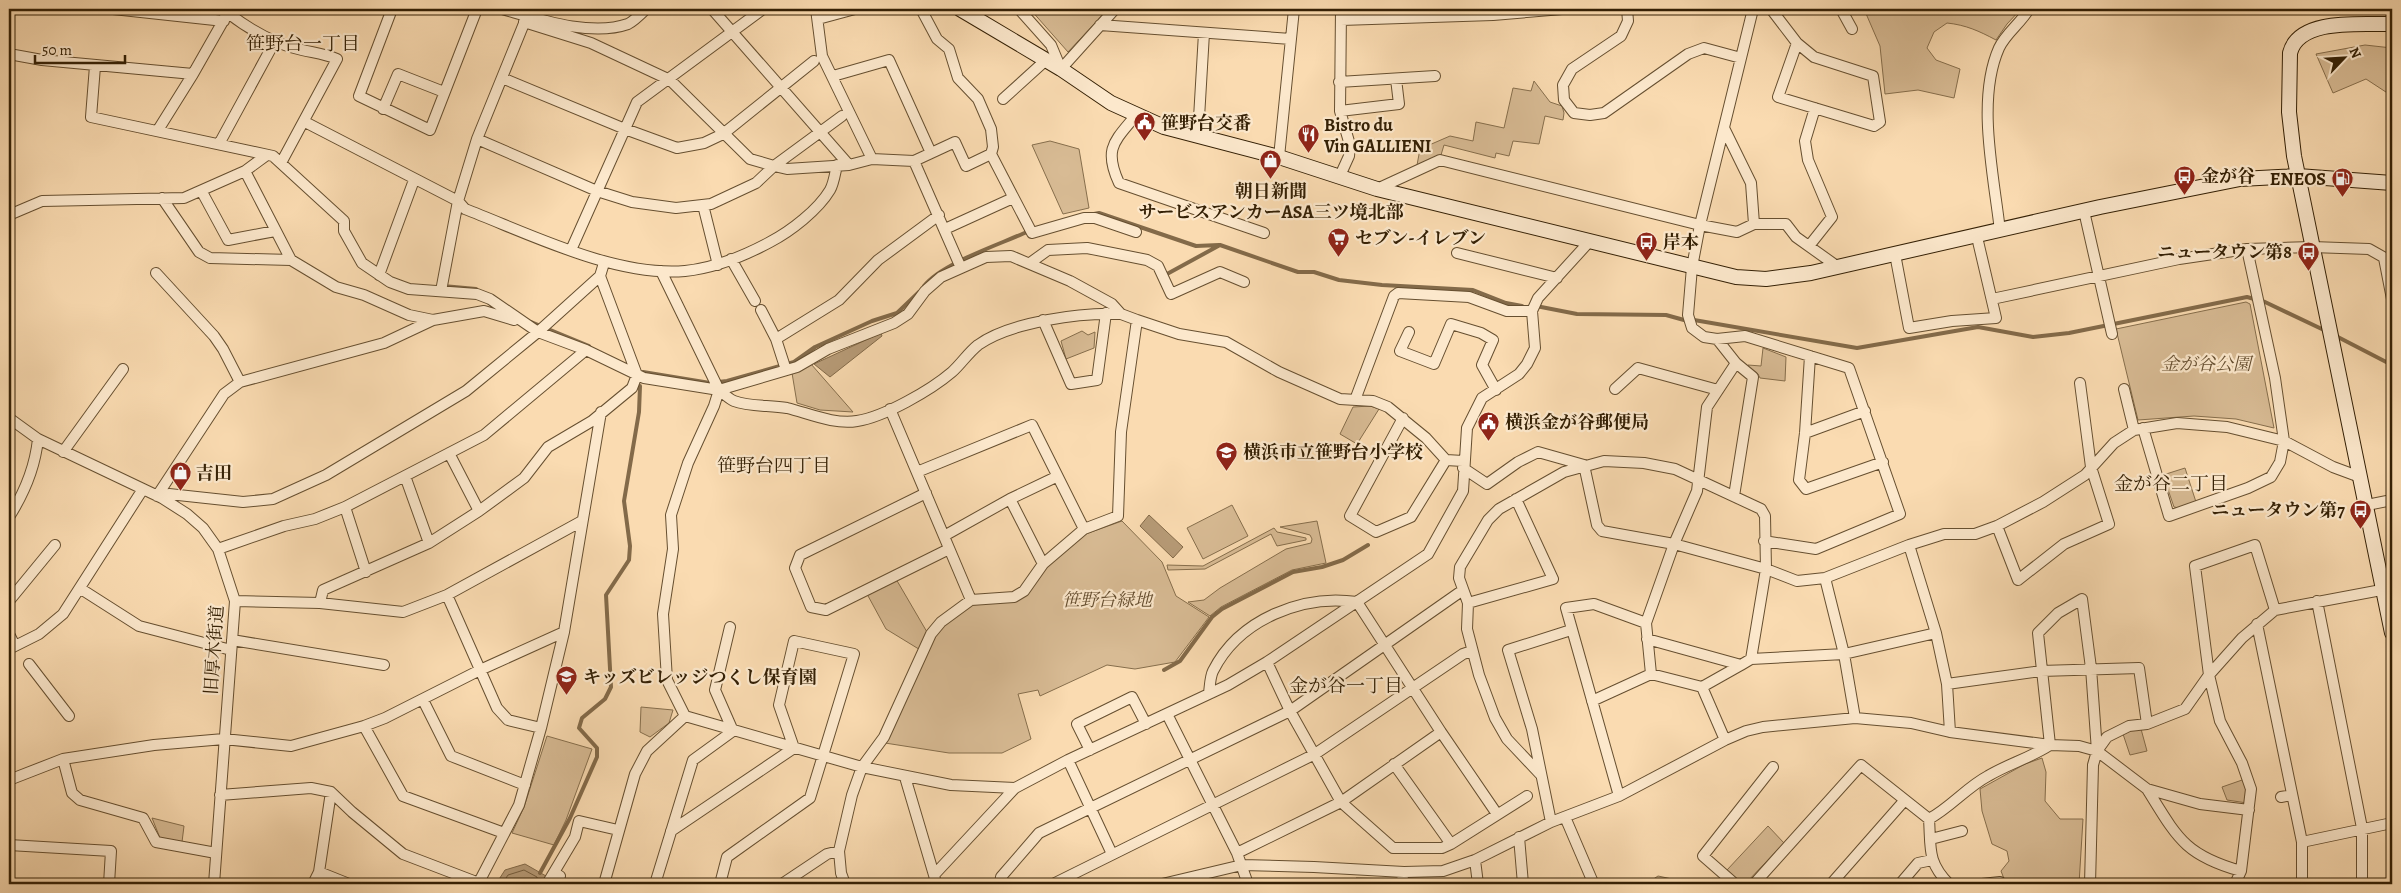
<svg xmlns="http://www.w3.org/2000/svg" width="2401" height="893" viewBox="0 0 2401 893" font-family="Alegreya,'Noto Serif JP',serif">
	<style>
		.green { fill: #d8bb94; stroke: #866e4c }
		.water { fill: #b79b77; stroke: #836a49 }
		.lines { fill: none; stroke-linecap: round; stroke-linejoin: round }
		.shore { stroke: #765e3e; stroke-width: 1 }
		.stream { stroke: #836a49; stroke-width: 4 }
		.street-casing { stroke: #664f30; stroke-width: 12 }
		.secondary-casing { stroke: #342005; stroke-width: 16 }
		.street { stroke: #fce8cc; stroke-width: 10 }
		.secondary { stroke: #fce8cc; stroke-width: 14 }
		.labels { text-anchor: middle; stroke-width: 4.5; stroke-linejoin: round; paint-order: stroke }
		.poi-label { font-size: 18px; font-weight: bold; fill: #342005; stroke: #fce8cc; text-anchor: start }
		.park-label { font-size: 18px; font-style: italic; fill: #654e30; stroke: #fce8cc }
		.street-label { font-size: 18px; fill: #342005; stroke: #fce8cc }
		.neighbourhood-label { font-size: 19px; fill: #342005; stroke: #fce8cc }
	</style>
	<rect width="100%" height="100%" fill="#fadbb1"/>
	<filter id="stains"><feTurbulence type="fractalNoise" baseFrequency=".004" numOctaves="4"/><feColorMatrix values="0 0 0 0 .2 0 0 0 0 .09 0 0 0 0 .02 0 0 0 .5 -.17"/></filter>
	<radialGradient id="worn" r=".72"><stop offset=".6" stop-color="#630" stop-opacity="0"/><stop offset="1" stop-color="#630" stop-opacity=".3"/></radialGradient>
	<path class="green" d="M1030 9H1108L1068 52Z
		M1864 9H2021L2007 24 1996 40C1979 31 1966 25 1947 23L1934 32 1927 48 1936 60 1960 69 1954 98 1918 90 1885 94 1880 46Z
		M2365 45 2392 48V96L2366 79 2333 93 2316 54Z
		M1534 81 1550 102 1562 106 1564 113 1563 120 1545 116 1539 144 1513 141 1509 156 1496 153 1495 158 1444 145 1441 155 1417 165 1420 149 1450 136 1473 141 1476 122 1504 128 1513 88 1531 91Z
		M1050 141 1079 149 1089 208 1063 214 1032 145Z
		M2246 302 2250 304 2274 428 2236 419 2194 416 2138 420 2116 329Z
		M1082 331 1088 335 1095 332 1094 348 1066 359 1061 341Z
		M1763 348 1786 357 1785 381 1760 378 1758 374 1748 367V365L1761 366Z
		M811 364 853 412 820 410 797 403 792 373Z
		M1370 406 1379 409 1357 444 1340 434 1353 407Z
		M2185 468 2196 502 2179 508 2174 507 2163 475Z
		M1232 505 1248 536 1203 559 1187 528Z
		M1122 521 1162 562 1176 596 1209 617 1175 662 1135 669 1107 665 1040 696 1038 690 1018 694 1031 739 1002 753H949L885 743 924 655 943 624 972 605 1013 600 1052 561 1083 535Z
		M1317 521 1326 563 1292 570 1221 607 1210 616 1188 602 1204 600 1220 588 1286 549 1311 543 1312 539 1310 535 1280 527Z
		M1274 528 1277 532 1306 538V540L1277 546 1271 534 1205 569 1168 570 1167 565 1203 566Z
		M896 579 927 632 922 651 886 629 867 594Z
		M641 707 673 710 669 723 650 737 640 732Z
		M2141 729 2147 751 2130 755 2123 734 2132 730Z
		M547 736 592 749 566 820 554 845 512 833 524 807Z
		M2042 758 2046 772 2045 801 2060 819H2083L2079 884H2006L2001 871 2009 861 2007 851 1992 844 1982 811 1980 789 2025 764Z
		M2245 779 2247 803 2227 800 2222 787Z
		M152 818 184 826 182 842 160 838Z
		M1768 826 1784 843 1746 883 1742 884 1727 870Z
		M1658 876 1672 879 1678 884H1646Z
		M1356 878 1392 879 1393 884H1356Z"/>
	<path class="water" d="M881 333 882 336 830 377 814 364Z
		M1149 515 1183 547 1173 558 1140 526Z
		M525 864 546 876 541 884H496L505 870Z"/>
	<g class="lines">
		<path class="shore" d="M502 884 508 875 524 870 537 877V884"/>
		<path class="stream" d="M1094 214 1099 213 1196 246 1219 245
			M1167 274 1220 245 1298 272H1314L1339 280 1382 285 1473 290 1506 303 1522 306
			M443 286 476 289
			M924 286C942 263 1001 244 1029 231
			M1536 306 1577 314 1666 315 1684 320H1694L1857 348 1978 327 2033 337 2069 333 2247 297 2265 302 2326 331
			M531 322 589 346
			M2334 335 2392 365
			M643 372 710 383 727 381 794 362 815 347 872 321 897 313 919 292
			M1164 670 1180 661 1212 617 1222 609 1293 572 1322 567 1343 560 1368 545
			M540 873 570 818 597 757V748L579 728 582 718 605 699 611 687 606 595 629 560 630 546 624 501 639 412 640 386"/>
		<defs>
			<path id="street" d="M113 9 224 21
				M392 9 359 96 430 130 477 9
				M502 9C538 19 591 37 628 24 634 21 641 14 646 9
				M712 9 849 165
				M816 9 822 56 872 159
				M921 9 937 39 949 49 958 78 978 99 991 129 993 147 991 154 1032 233 1084 218H1095L1136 232
				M1019 9 1051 45 1061 69 1115 9
				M1627 9 1628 21 1621 36 1572 69 1563 85 1564 100 1574 113 1590 115 1604 113 1688 54 1704 48 1741 58
				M1753 9 1700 225 1692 267 1688 315 1692 328 1704 337 1717 339 1745 336 1849 368 1900 514 1816 549 1764 541
				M1771 9 1797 43 1814 57 1873 76 1880 122 1874 126 1778 97 1797 43
				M1841 9 1852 29
				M228 13C250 30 274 44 302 50 315 53 325 54 337 59L281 163
				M818 19 855 9
				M1341 20 1493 15 1562 9
				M524 22 591 43 670 80 750 159 774 166 787 169 849 165 872 159 914 161 955 142 966 166 991 154
				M1100 25 1291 39
				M9 54 42 60 193 74 230 9
				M95 66 91 117 273 156 344 221V231L362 263 390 282 409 289 477 294 490 299 538 332 586 350 644 378 719 390 797 367 828 349 894 323 908 314 925 291 941 277 986 257 1011 256 1070 281 1112 304 1121 314 1137 320 1179 334 1226 342 1279 372 1340 399 1373 401 1388 407 1426 438 1446 460 1463 461
				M833 76 889 60 931 153
				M502 78 625 129 677 148 704 143 723 134 814 61
				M1339 82 1435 76
				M1003 99 1046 60
				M383 109 398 74 444 92
				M1340 111 1399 104 1396 79
				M1136 115C1115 141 1103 148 1119 183L1264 233
				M305 122 458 201 465 209C530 234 615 277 685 271 715 268 744 256 770 242 791 231 818 210 830 190 834 183 835 173 837 165
				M1724 128 1751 183 1754 224
				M158 130 193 74
				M1198 135 1204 33
				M477 139 597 191 632 202 676 208 711 204 756 183 774 166 842 116
				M219 144 275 41
				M1279 157 1294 9
				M914 161 961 268
				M245 171 291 260
				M1339 178 1349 156 1350 145 1340 111 1341 9
				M1377 189 1440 160 1700 225 1737 232 1754 224H1786L1796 237 1838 267
				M202 192 228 240 275 231
				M162 198 199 252 210 258 291 260 336 287 364 295 409 315 433 320
				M703 205 718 265
				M2084 211 2112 334
				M9 215 42 201 184 198 245 171 267 155
				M945 229 1013 198
				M2000 231C1994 176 1976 100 1999 48 2006 33 2021 23 2029 9
				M1809 246 1832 217 1808 160 1805 141 1815 108
				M571 250 637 102 763 9
				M1457 253 1557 278
				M1895 254 1909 328 1952 321 1996 318 1977 237
				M2384 258 2392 299
				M731 259 755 301
				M1030 263 1048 250 1087 248 1147 260 1158 266 1171 294 1220 272 1244 282
				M661 271 719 390C723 393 729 399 734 401 750 407 770 405 787 408 808 413 834 425 857 421 884 417 931 390 952 372 961 364 968 353 978 345 1010 322 1082 312 1121 314
				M156 273 214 336 223 349 240 382
				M379 275 414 180
				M441 291 458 201 477 139 527 16
				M1992 299 2179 259 2247 249 2312 247 2369 249 2392 262
				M761 310 776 339 786 370
				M1043 320 1071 384 1097 380 1106 313
				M1409 332 1400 351 1434 364 1451 324 1481 333 1493 340 1482 365 1496 390
				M776 339 839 300 878 260 939 215
				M1717 339 1736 363 1753 377 1734 496
				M1810 356 1805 433 1799 480 1806 489 1883 462
				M1615 389 1638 368 1718 390
				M2124 389 2134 430
				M719 390 714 406 688 463 671 515 673 549 663 614 667 680 685 716 862 767 951 785 1015 788
				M1355 400 1394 296 1398 293 1469 297 1507 311H1532
				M890 409 971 600
				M9 418 38 439 162 498 187 514 203 528 218 549 235 601 214 884
				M1403 418 1350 516 1376 532 1411 517 1446 460
				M2143 428 2169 516 2248 488 2271 477 2280 462 2284 441 2275 378 2247 249
				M1805 433 1865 411
				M63 452 123 369
				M449 453 479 511
				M1584 465 1597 525 1602 531 1674 544 1766 569 1797 581 1825 578 1909 545 1944 534H1975L1997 526 2043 502 2085 475 2114 443 2134 430 2177 423 2227 427 2284 441 2333 467 2360 477
				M1463 468 1487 484 1518 462 1538 452 1584 465
				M917 472 1032 425 1084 529
				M405 476 429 543
				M926 493 800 555 795 568 811 607 826 610 949 549
				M157 496 224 394 240 382 384 343 433 320 484 311 514 320
				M162 498 169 494 243 502 273 499 326 475 466 391 538 332 600 276 604 263
				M1010 499 1043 564
				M2367 505 2392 500
				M345 507 366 572
				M9 517C25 492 35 468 38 439
				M1997 526 2018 580 2064 544 2109 524 2091 467 2080 383
				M944 536 1010 499 1056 477
				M1909 545 1936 633 1947 684 1950 732
				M218 549 284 526 315 519 345 507 484 435 586 350
				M1825 578 1844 654 1855 718
				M81 589 139 626 231 650
				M447 595 497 708 508 720 541 728 519 805 478 884
				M9 601 55 545
				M235 601 320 603 403 612 447 595 582 521
				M2317 601 2362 828V884
				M320 603 323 590 429 543 479 511 524 478 548 447 592 421 632 388 637 375 600 276
				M1468 603 1553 579 1516 499
				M2257 624 2302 842V884
				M9 634 15 646
				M1647 639 1741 665 1751 659 1844 654 1936 633
				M232 640 384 665
				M9 649 39 634 63 614 143 489
				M1267 662 1290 711 1341 802 1393 848H1442L1451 844
				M29 664 69 716
				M1651 674 1646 623 1674 544 1697 491 1707 407 1736 363
				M1947 684 2041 671 2139 668 2147 724
				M1702 687 1741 665
				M1209 693C1210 686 1210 677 1213 671 1239 619 1303 594 1357 602L1441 732 1497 814
				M423 700 451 756 525 785
				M1592 701 1651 674 1702 687 1725 740
				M1167 714 1237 853 1248 884
				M364 726 403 796 504 833
				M541 728 564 632 601 412
				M1090 750 1077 724 1132 697 1146 724
				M63 759 72 793 80 800 143 818 156 842 216 853
				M1068 760 1112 854
				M1394 764 1451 844 1527 796
				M1540 774 1507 739 1495 718 1479 675 1467 629 1468 603 1459 578 1460 567 1488 520 1499 509 1564 472 1604 461 1644 463 1675 469 1761 509 1765 516 1766 569 1751 659
				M905 777 934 875
				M9 780 63 759 154 745 224 739 291 746 364 726 385 718 480 670 564 632
				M2147 789C2177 837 2184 855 2241 871
				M220 795 311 788 331 792 352 812 403 854 479 883
				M1619 796 1566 608 1594 604 1646 623
				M2281 797 2292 795
				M1565 817 1592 880 1590 884
				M1929 819C1951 807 1967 787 1988 776 2008 764 2030 758 2050 745L2038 633 2058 613 2082 599 2091 668 2097 751 2147 789 2200 804 2249 810
				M1551 822 1532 729 1508 650 1571 630
				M671 831 794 748 779 705 794 641 854 654 810 798 727 857 720 884
				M1519 837 1523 884
				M1931 839 1962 831
				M2302 842 2392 823
				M9 845 111 851 109 884
				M1237 853 1341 802 1441 732
				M1475 860 1478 884
				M319 872 349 884
				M554 873 560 876 556 884
				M313 884 319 872 331 792
				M547 884 575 837 579 821 618 830
				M604 884 635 774 647 751 685 716
				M655 884 693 760 733 731 715 690 730 627
				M782 884 827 854 839 851
				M845 884 841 873 839 851 852 795 862 767 884 737 931 634 941 622 971 600 1014 597 1024 591 1043 564 1084 529 1118 516 1121 432 1137 320
				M936 884 934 875 1015 788 1068 760 1228 685 1267 662 1428 554 1463 491 1467 428 1482 398 1519 374 1527 364 1535 348 1532 311 1538 298 1589 242
				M1000 884 1001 877 1039 833 1290 711 1463 590
				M1053 884 1315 754 1463 654 1472 651
				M1162 884 1242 865 1314 867 1404 872 1443 871 1475 860 1551 822 1619 796 1725 740 1746 731 1763 727 1855 718 1911 723 1950 732 2050 745 2079 746 2097 751 2107 737 2129 726 2147 724 2185 709 2209 675 2242 638 2275 610 2392 588
				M1401 884 1404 872
				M1735 884 1703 856 1773 767
				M1754 884 1861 765 1929 819C1931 848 1927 862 1949 884
				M1831 884 1904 801
				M1900 884 1918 863 1932 860
				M1982 884 2000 882 2001 884
				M2090 884 2093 765 2097 751
				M2235 884 2241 871 2251 789 2242 763 2220 721 2209 675 2195 566 2255 545 2275 610"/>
			<path id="secondary" d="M960 9 1061 69 1111 103 1164 127 1279 157 1377 189 1736 277 1766 279 1811 273 2100 207 2240 179 2298 176 2392 183
				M2392 24C2363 25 2299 17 2290 53L2289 112 2294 156 2392 633"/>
		</defs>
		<use href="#street" class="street-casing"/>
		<use href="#secondary" class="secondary-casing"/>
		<use href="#street" class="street"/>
		<use href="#secondary" class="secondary"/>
	</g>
	<defs>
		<symbol id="civic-pin" viewBox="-11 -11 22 30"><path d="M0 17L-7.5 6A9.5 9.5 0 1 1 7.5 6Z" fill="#8f2418" stroke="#fce8cc"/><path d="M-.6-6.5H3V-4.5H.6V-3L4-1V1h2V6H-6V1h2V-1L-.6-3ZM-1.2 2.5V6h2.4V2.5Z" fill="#fff"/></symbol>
		<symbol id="restaurant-pin" viewBox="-11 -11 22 30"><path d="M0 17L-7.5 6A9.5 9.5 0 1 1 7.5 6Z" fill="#8f2418" stroke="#fce8cc"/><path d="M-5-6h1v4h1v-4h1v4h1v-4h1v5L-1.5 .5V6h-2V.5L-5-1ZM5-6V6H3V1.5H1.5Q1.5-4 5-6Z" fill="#fff"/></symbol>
		<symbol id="shop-pin" viewBox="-11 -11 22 30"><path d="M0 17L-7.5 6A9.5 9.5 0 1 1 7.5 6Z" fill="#8f2418" stroke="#fce8cc"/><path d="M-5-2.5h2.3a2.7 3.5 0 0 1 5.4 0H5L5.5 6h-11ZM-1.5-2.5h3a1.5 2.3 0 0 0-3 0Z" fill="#fff"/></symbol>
		<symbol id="bus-pin" viewBox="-11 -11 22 30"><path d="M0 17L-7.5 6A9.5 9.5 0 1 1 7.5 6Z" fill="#8f2418" stroke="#fce8cc"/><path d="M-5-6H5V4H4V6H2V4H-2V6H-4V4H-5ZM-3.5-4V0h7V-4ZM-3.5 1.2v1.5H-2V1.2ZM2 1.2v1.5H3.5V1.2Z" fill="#fff"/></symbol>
		<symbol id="fuel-pin" viewBox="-11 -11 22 30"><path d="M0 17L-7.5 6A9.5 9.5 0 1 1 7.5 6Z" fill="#8f2418" stroke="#fce8cc"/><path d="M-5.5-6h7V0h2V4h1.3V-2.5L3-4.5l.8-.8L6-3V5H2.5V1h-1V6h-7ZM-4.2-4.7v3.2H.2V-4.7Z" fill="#fff"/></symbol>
		<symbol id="supermarket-pin" viewBox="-11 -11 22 30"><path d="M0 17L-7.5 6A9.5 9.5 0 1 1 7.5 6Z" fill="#8f2418" stroke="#fce8cc"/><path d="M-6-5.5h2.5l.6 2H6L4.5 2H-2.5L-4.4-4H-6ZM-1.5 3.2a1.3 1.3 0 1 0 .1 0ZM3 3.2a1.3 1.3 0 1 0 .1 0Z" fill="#fff"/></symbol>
		<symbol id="school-pin" viewBox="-11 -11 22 30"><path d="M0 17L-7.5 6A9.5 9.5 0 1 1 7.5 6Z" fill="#8f2418" stroke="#fce8cc"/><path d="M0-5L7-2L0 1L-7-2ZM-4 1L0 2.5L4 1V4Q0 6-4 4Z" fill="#fff"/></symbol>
	</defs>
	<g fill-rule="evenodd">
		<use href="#civic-pin" x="1132" y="110" width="25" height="34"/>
		<use href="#restaurant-pin" x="1296" y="122" width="25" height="34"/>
		<use href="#shop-pin" x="1258" y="148" width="25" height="34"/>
		<use href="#bus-pin" x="2172" y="164" width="25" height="34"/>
		<use href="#fuel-pin" x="2330" y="166" width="25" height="34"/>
		<use href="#supermarket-pin" x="1326" y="226" width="25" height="34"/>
		<use href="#bus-pin" x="1634" y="230" width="25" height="34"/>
		<use href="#bus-pin" x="2296" y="240" width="25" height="34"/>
		<use href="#civic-pin" x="1476" y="410" width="25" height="34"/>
		<use href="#school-pin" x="1214" y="440" width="25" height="34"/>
		<use href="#shop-pin" x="168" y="460" width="25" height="34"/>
		<use href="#bus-pin" x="2348" y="498" width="25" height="34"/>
		<use href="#school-pin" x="554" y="664" width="25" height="34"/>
	</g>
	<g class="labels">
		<g class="poi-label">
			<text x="1161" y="129">笹野台交番</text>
			<text x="1324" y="131">Bistro du<tspan x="1324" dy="21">Vin GALLIENI</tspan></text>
			<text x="2201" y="182">金が谷</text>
			<text x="2326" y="185" text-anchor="end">ENEOS</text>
			<text x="1271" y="197" text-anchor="middle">朝日新聞<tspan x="1271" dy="21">サービスアンカーASA三ツ境北部</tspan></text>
			<text x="1355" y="244">セブン-イレブン</text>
			<text x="1663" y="248">岸本</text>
			<text x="2292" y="258" text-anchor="end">ニュータウン第8</text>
			<text x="1505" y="428">横浜金が谷郵便局</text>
			<text x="1243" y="458">横浜市立笹野台小学校</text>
			<text x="196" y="479">吉田</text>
			<text x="2345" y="516" text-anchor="end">ニュータウン第7</text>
			<text x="583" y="683">キッズビレッジつくし保育園</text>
		</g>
		<g class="park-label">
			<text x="2206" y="370">金が谷公園</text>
			<text x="1107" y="606">笹野台緑地</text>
		</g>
		<g class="street-label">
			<text transform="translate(214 650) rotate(-86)" y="6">旧厚木街道</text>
		</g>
		<g class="neighbourhood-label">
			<text x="303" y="50">笹野台一丁目</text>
			<text x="774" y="472">笹野台四丁目</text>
			<text x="2171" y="490">金が谷二丁目</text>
			<text x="1346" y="692">金が谷一丁目</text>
		</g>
	</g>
	<rect width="2401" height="893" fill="none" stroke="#fadbb1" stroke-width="30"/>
	<rect x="10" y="10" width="2381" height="873" fill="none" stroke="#342005" stroke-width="2.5"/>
	<rect x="15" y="15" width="2371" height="863" fill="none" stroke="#342005"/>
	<g transform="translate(2344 58) rotate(65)" stroke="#fce8cc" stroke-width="4" paint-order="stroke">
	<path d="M0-4L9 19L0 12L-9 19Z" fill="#342005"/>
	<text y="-8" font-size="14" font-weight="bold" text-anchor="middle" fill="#342005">N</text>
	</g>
	<path d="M35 55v8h90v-8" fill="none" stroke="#342005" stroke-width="2.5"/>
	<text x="42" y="55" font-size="15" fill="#342005" stroke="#fce8cc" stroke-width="4" paint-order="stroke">50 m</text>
	<rect width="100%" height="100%" filter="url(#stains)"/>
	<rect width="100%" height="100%" fill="url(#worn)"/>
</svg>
